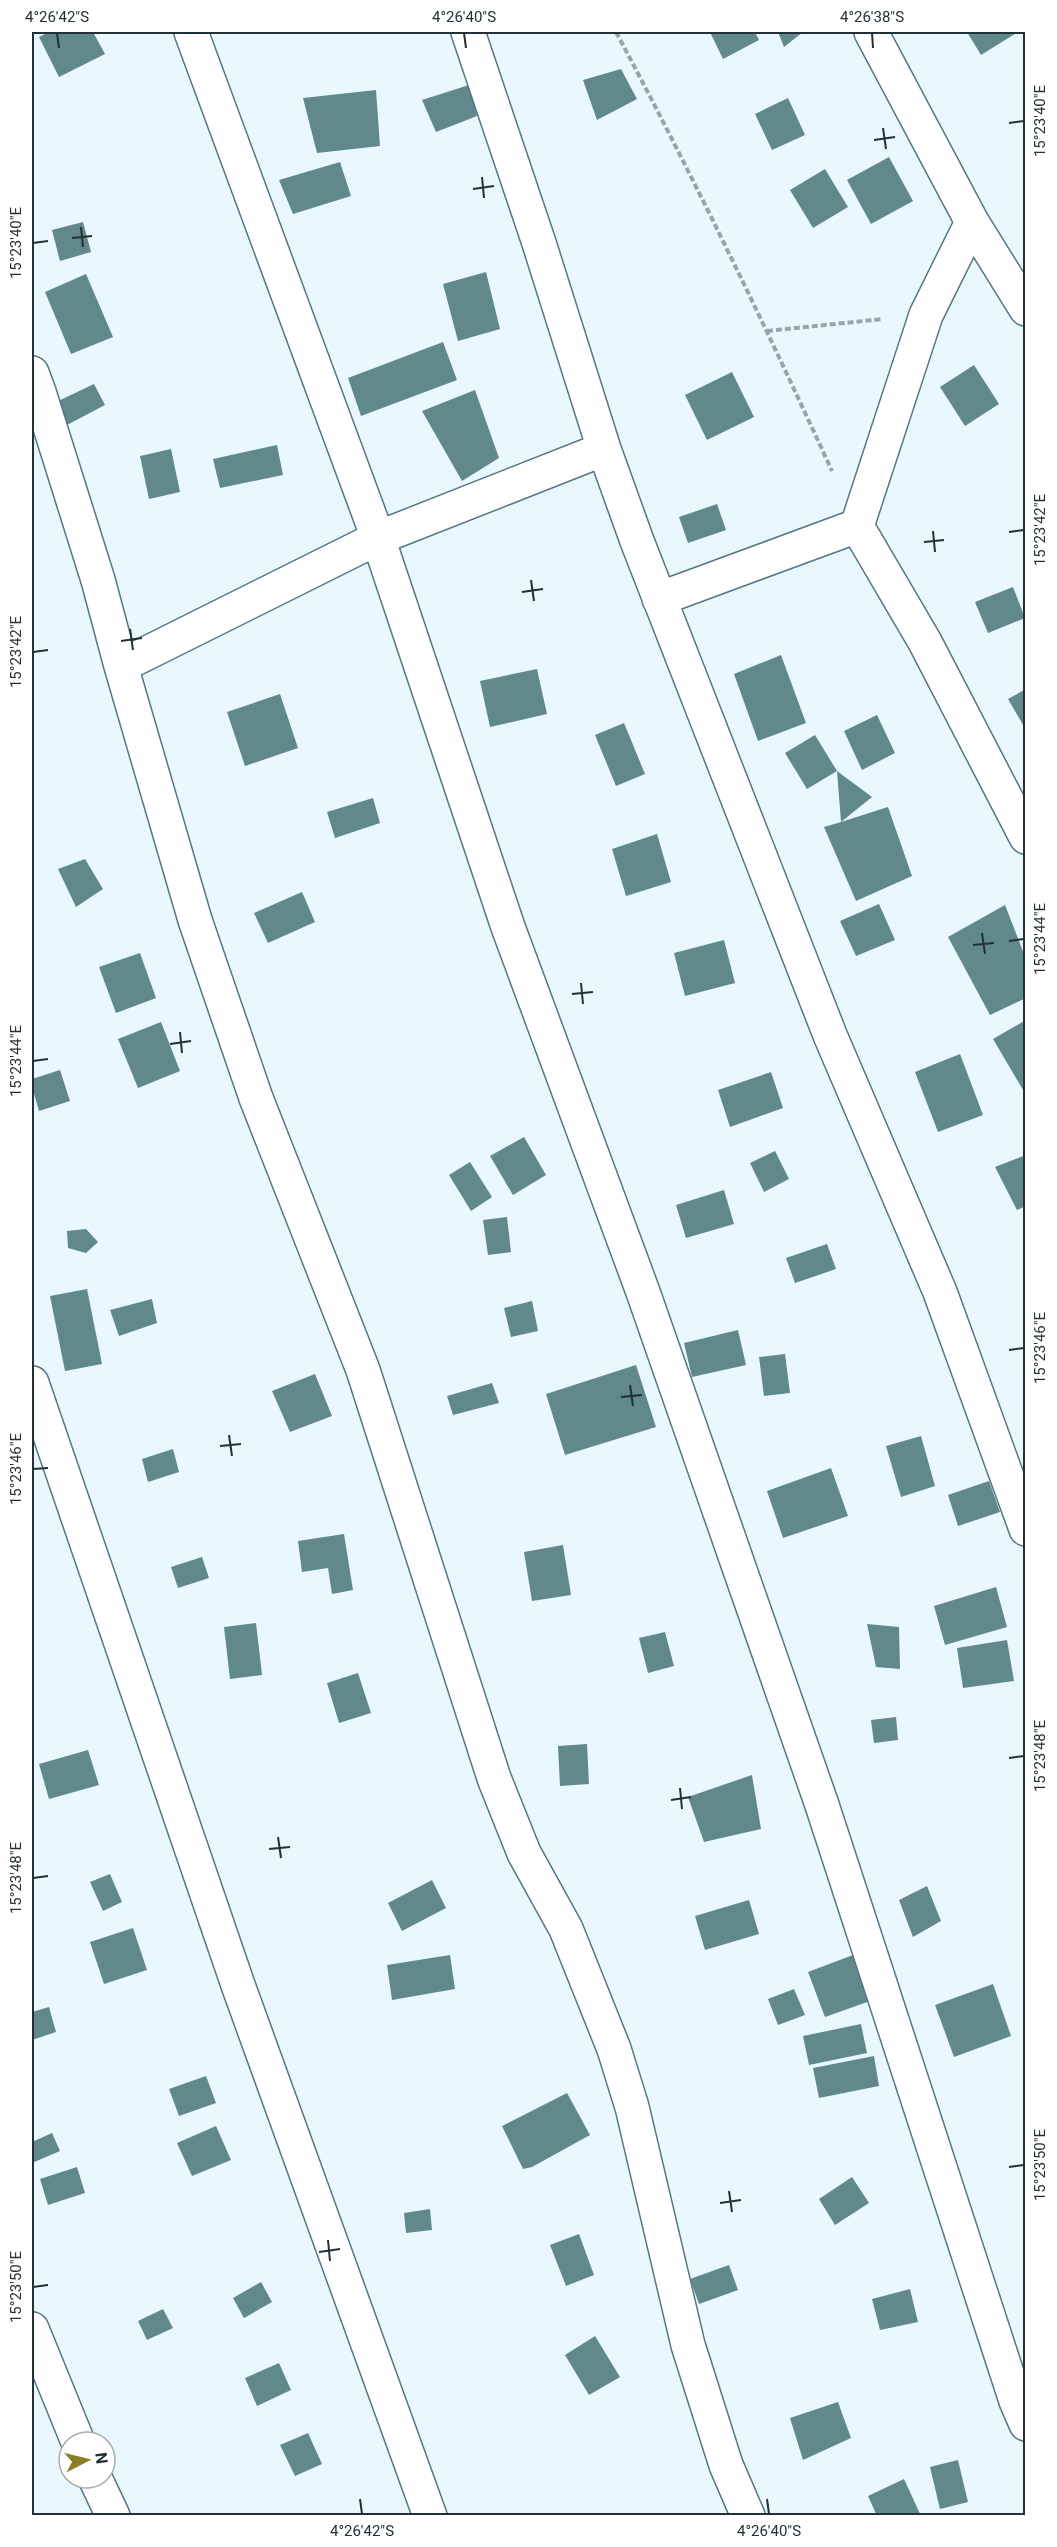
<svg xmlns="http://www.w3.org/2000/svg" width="1057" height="2547" viewBox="0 0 1057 2547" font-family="Roboto,sans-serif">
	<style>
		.building { fill: #61888a }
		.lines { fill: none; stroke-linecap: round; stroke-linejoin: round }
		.minor-casing { stroke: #547783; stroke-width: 36 }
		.path { stroke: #96a5aa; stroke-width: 4; stroke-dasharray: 6 3; stroke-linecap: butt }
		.minor { stroke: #fff; stroke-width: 33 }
		.ticks { fill: none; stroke: #223136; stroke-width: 2 }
		.neatline { fill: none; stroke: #223136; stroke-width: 2 }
		.ticks-label { font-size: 15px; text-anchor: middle; fill: #223136 }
	</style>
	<rect width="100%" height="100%" fill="#e9f8fe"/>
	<path class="building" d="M49 32H93L105 54 59 77 39 37Z
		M710 32H755L759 40 723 59Z
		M778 32H803L784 47Z
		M967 32H1018L981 55Z
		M621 69 637 99 597 120 583 80Z
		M469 85 477 116 436 132 422 100Z
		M376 90 380 146 317 153 303 98Z
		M788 98 805 135 772 150 755 114Z
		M889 157 913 201 871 224 847 180Z
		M340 162 351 196 293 214 279 180Z
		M825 169 848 207 813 228 790 190Z
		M83 222 91 252 60 261 52 230Z
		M486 272 500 329 458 341 443 284Z
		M86 274 113 337 71 354 45 292Z
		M443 342 457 380 361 416 348 378Z
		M974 365 999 404 965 426 940 387Z
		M732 372 754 417 707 440 685 395Z
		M94 384 105 405 65 426 54 403Z
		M475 390 499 458 462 481 422 411Z
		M277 445 283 475 220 488 213 459Z
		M171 449 180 492 149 499 140 456Z
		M717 504 726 530 688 543 679 517Z
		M1013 587 1025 618 988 633 975 602Z
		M781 655 806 723 758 741 734 674Z
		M537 669 547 714 490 727 480 681Z
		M1026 689V730L1008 699Z
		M280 694 298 748 245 766 227 712Z
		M877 715 895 753 862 770 844 731Z
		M624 723 645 774 616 786 595 735Z
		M815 735 837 771 807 789 785 753Z
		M837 771 872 797 841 822 888 807 912 876 856 901 824 827 841 822Z
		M373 798 380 823 335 838 327 812Z
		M657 834 671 882 626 896 612 849Z
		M85 859 103 889 76 907 58 869Z
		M302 892 315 922 268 943 254 913Z
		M879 904 895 940 856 956 840 921Z
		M1005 905 1026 959V998L990 1015 948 937Z
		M724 940 735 983 685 996 674 953Z
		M140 953 156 998 116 1013 99 967Z
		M1026 1020V1095L993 1039Z
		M161 1022 180 1071 138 1088 118 1039Z
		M960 1054 983 1115 938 1132 915 1072Z
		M60 1070 70 1101 39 1111 32 1087V1079Z
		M771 1072 783 1108 730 1127 718 1090Z
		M524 1137 546 1175 513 1195 490 1156Z
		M775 1151 789 1179 764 1192 750 1163Z
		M1026 1155V1206L1017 1210 995 1167Z
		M470 1162 492 1197 471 1211 449 1175Z
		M724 1190 734 1224 686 1238 676 1205Z
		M507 1217 511 1252 488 1255 483 1220Z
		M86 1229 98 1242 86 1253 68 1248 67 1231Z
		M827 1244 836 1269 795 1283 786 1258Z
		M87 1289 102 1364 65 1371 50 1296Z
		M152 1299 157 1323 119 1336 110 1310Z
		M532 1301 538 1331 511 1337 504 1308Z
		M738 1330 746 1365 692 1377 684 1343Z
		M785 1354 790 1393 764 1396 759 1357Z
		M636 1365 656 1427 565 1455 546 1394Z
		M315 1374 332 1416 290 1432 272 1391Z
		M492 1383 499 1403 453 1415 447 1396Z
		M921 1436 935 1486 901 1497 886 1446Z
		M173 1449 179 1472 148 1482 142 1459Z
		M831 1468 848 1516 783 1538 767 1491Z
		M989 1481 1000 1512 958 1526 948 1495Z
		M344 1534 353 1590 332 1594 328 1568 302 1572 298 1541Z
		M563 1545 571 1595 532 1601 524 1552Z
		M202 1557 209 1578 178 1588 171 1567Z
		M996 1587 1007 1627 945 1645 934 1606Z
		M256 1623 262 1675 230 1679 224 1627Z
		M867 1624 899 1627 900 1669 876 1667Z
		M665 1632 674 1666 648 1673 639 1638Z
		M1007 1640 1014 1681 963 1688 957 1648Z
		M358 1673 371 1713 339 1723 327 1683Z
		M896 1717 898 1740 874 1743 871 1720Z
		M587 1744 589 1784 560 1786 558 1746Z
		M88 1750 99 1785 49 1799 39 1764Z
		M752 1775 761 1829 704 1842 688 1797Z
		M110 1874 122 1902 103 1911 90 1882Z
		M432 1880 446 1908 402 1931 388 1903Z
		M927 1886 941 1921 913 1937 899 1900Z
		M749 1900 759 1934 705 1950 695 1916Z
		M133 1928 147 1970 104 1984 90 1942Z
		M450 1955 455 1989 392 2000 387 1965Z
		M853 1955 870 2001 825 2017 808 1972Z
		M993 1984 1011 2036 954 2057 935 2005Z
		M794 1989 805 2015 778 2025 768 1999Z
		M49 2007 56 2032 32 2040V2012Z
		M861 2024 867 2053 809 2065 803 2036Z
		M874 2056 879 2086 819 2098 813 2068Z
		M206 2076 216 2103 179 2116 169 2089Z
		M567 2093 590 2135 532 2167 523 2169 502 2126Z
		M216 2126 231 2160 192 2176 177 2143Z
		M52 2133 60 2151 32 2163V2142Z
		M77 2167 85 2193 48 2205 40 2179Z
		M852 2177 869 2203 835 2225 819 2199Z
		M430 2209 432 2230 406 2233 404 2213Z
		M579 2234 594 2275 566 2286 550 2245Z
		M729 2265 738 2290 699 2304 690 2279Z
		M261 2282 272 2302 244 2318 233 2298Z
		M910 2289 918 2322 880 2330 872 2299Z
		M163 2309 173 2328 147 2340 138 2321Z
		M595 2336 620 2377 589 2395 565 2355Z
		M279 2363 291 2390 257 2406 245 2378Z
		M838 2402 851 2438 803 2460 790 2418Z
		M308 2433 322 2464 295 2476 280 2445Z
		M958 2460 968 2502 940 2509 930 2467Z
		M904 2479 921 2516H877L868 2496Z"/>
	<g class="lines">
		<defs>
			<path id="minor" d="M191 32 378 538 508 927 643 1292 822 1805 1016 2401 1026 2424
				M468 32 539 243 604 449 637 541 830 1035 940 1292 1026 1529
				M871 32 972 222 1026 309
				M972 222 926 315 857 526 925 642 1026 837
				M32 373 39 392 98 580 121 666 195 920 256 1098 363 1370 494 1778 524 1853 566 1929 614 2049 632 2107 688 2345 726 2465 748 2516
				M659 599 857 526
				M121 666 378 538 604 449
				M32 1383 238 1985 430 2516
				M32 2329 78 2442
				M95 2478 113 2516"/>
		</defs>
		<use href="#minor" class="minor-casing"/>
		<path class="path" d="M616 32C693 176 764 323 832 471
			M767 331 883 319"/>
		<use href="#minor" class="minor"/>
	</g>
	<path class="ticks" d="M57 33 59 48M464 33 466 48M872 33 873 48M1009 123 1024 121M883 128 886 149M874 140 895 137M482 177 484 198M473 189 494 186M81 227 83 247M72 238 92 236M33 243 48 241M933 531 935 552M1009 532 1024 530M924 542 944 540M531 580 534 601M522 592 543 589M130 629 133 650M121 641 142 638M33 652 48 650M982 933 985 954M1009 941 1024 939M973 945 994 943M581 983 583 1004M572 994 593 992M180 1032 182 1053M170 1044 191 1041M33 1061 48 1059M1009 1350 1024 1348M630 1385 633 1406M621 1397 642 1395M229 1435 232 1456M220 1446 241 1444M33 1469 48 1468M1009 1758 1024 1756M680 1788 682 1809M671 1800 691 1797M278 1837 281 1858M269 1849 290 1847M33 1878 48 1876M1009 2167 1024 2165M729 2191 732 2212M720 2203 741 2200M328 2240 330 2261M319 2252 340 2249M33 2287 48 2285M360 2499 362 2514M767 2499 769 2514"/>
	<rect width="1057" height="2547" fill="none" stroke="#ffffff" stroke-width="66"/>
	<g transform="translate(87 2460) rotate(83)"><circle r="28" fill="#ffffff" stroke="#a7adaf" stroke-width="1.5"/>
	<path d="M0-4.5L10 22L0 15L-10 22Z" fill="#8a7f26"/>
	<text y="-9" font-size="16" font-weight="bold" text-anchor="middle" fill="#223136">N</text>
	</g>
	<rect x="33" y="33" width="991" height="2481" class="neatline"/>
	<g class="ticks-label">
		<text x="57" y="22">4°26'42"S</text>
		<text x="464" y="22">4°26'40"S</text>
		<text x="872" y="22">4°26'38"S</text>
		<text transform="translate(1040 121) rotate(-90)" y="5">15°23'40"E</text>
		<text transform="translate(16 243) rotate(-90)" y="5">15°23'40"E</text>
		<text transform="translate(1040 530) rotate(-90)" y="5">15°23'42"E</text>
		<text transform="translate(16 652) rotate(-90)" y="5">15°23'42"E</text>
		<text transform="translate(1040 939) rotate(-90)" y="5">15°23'44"E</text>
		<text transform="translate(16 1061) rotate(-90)" y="5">15°23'44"E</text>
		<text transform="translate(1040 1348) rotate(-90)" y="5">15°23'46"E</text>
		<text transform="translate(16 1469) rotate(-90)" y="5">15°23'46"E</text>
		<text transform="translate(1040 1756) rotate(-90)" y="5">15°23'48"E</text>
		<text transform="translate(16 1878) rotate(-90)" y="5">15°23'48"E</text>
		<text transform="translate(1040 2165) rotate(-90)" y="5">15°23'50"E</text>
		<text transform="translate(16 2287) rotate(-90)" y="5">15°23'50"E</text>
		<text x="362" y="2536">4°26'42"S</text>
		<text x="769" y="2536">4°26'40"S</text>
	</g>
</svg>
